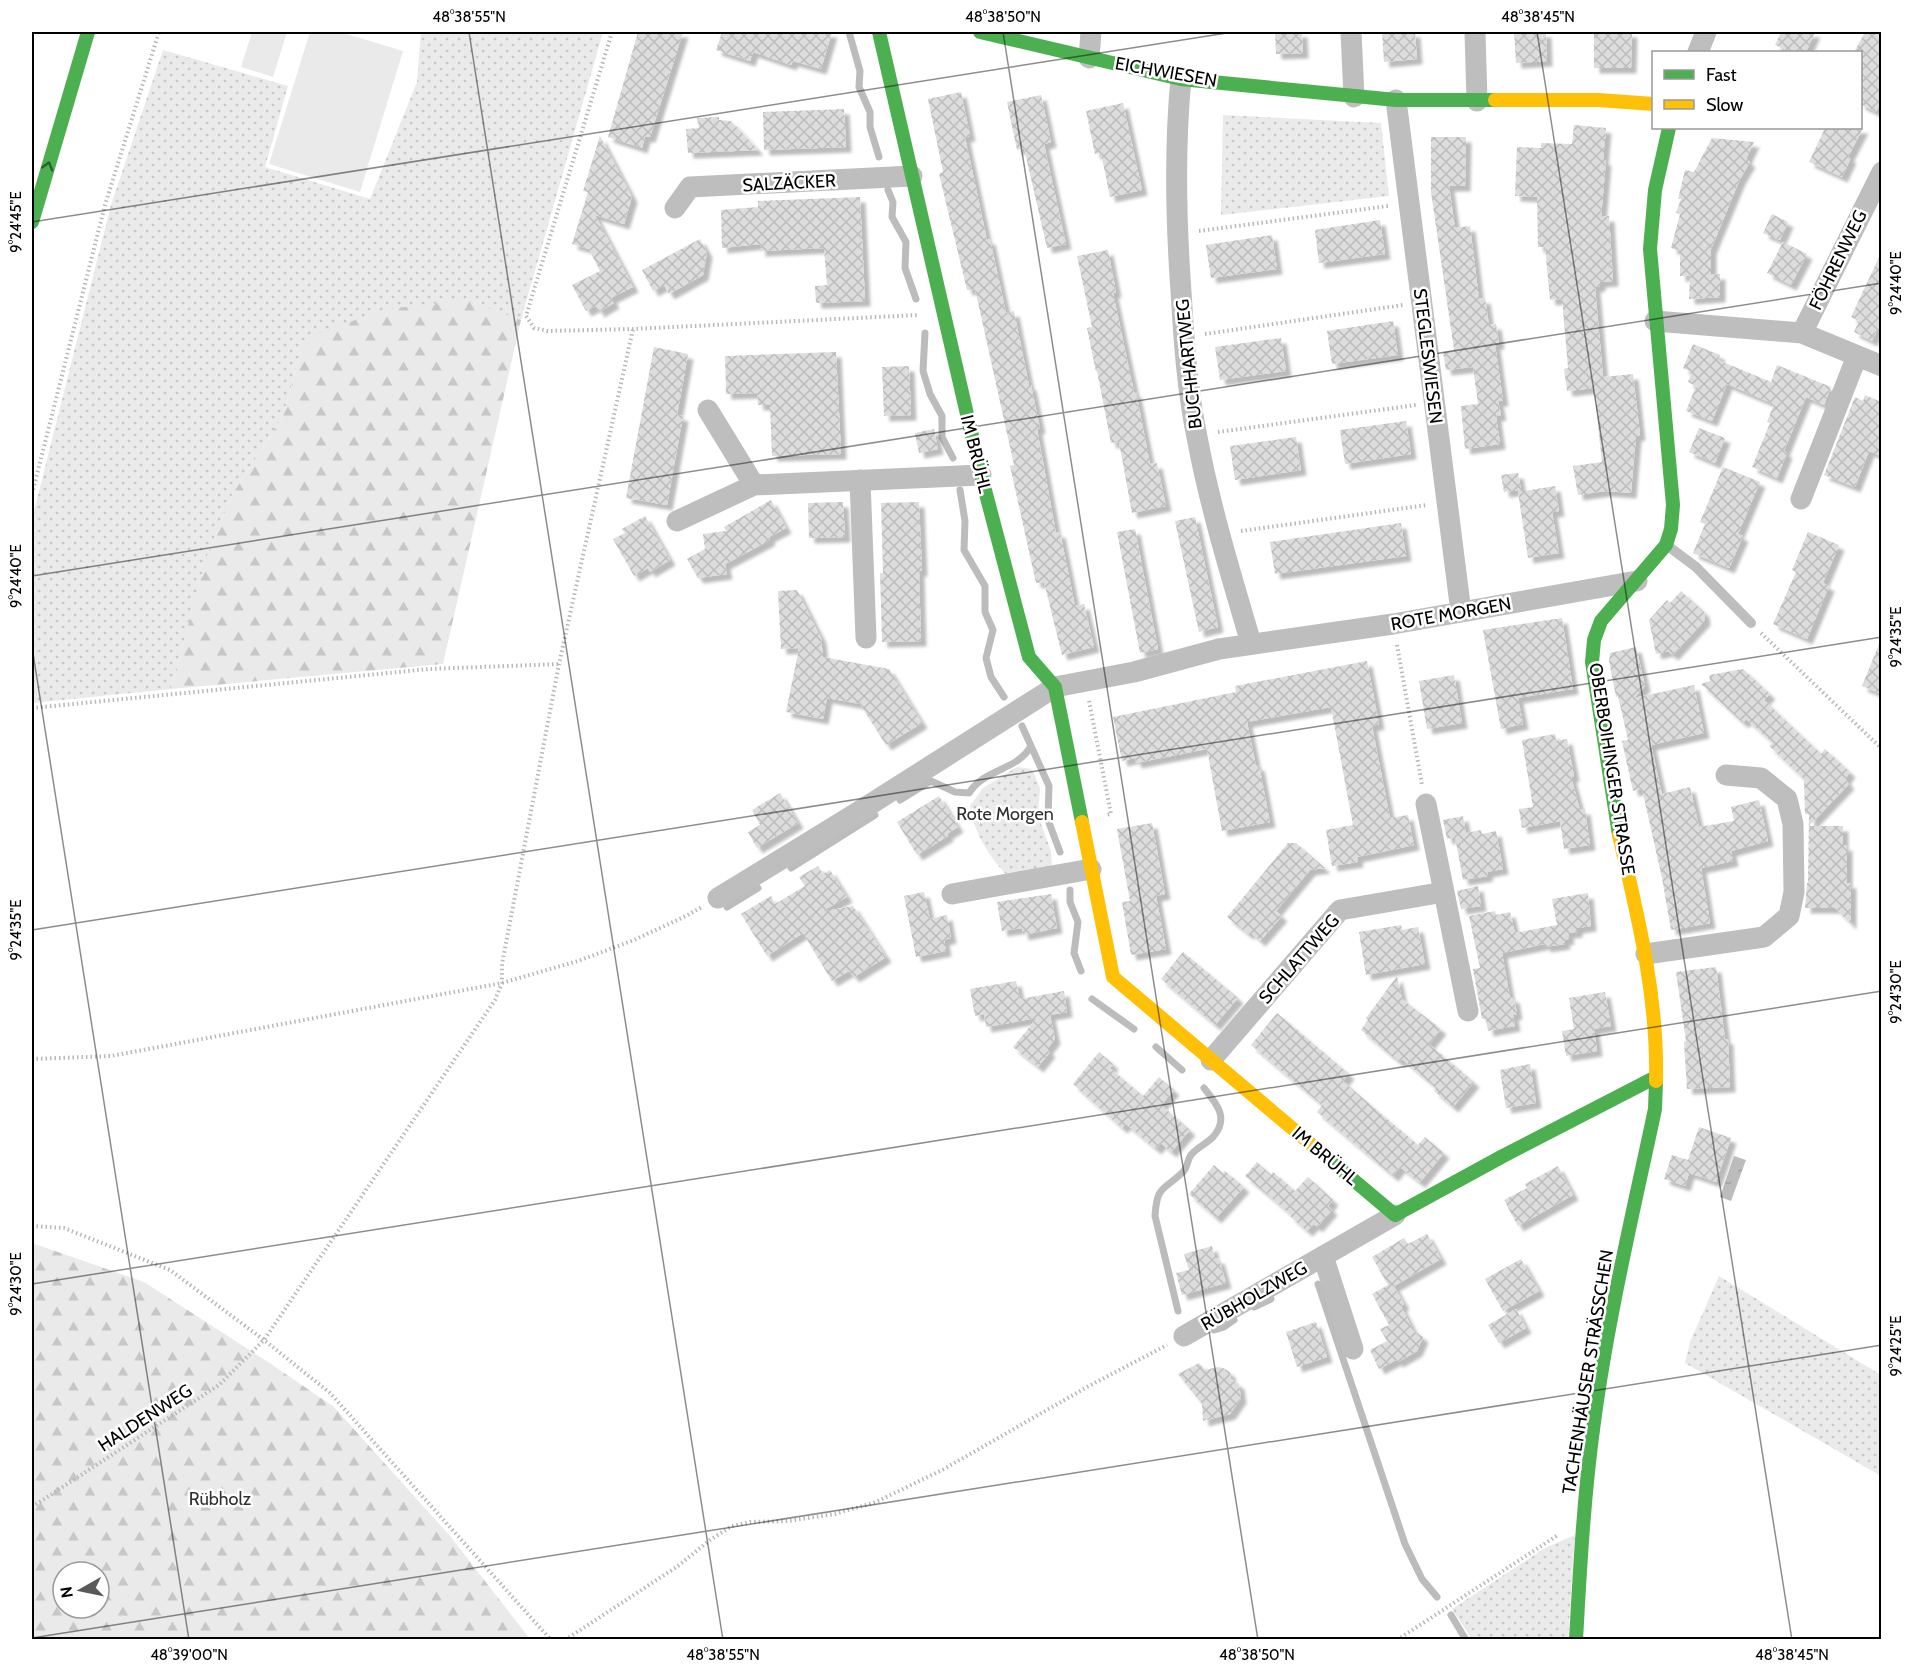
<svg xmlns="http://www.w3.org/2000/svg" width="1913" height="1671" viewBox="0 0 1913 1671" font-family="Cabin,sans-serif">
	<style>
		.grass { fill: url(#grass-dots) }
		.forest { fill: url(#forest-firs); fill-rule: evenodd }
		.pitch { fill: #eaeaea }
		.water { fill: url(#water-ripples) }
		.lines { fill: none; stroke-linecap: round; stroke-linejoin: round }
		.stream { stroke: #bcbcbc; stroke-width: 7 }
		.building { fill: url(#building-cross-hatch); filter: url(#shadow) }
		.path { stroke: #b8b8b8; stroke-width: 4; stroke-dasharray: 1.5 3; stroke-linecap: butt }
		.lane { stroke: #bebebe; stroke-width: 10 }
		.street { stroke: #bebebe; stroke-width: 21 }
		.fast { stroke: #4caf50; stroke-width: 14 }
		.slow { stroke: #ffc107; stroke-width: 14 }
		.oneway { stroke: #2a602c }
		.ticks { fill: none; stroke: #000; stroke-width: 1.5; stroke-opacity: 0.45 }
		.labels { text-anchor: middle; stroke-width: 5; stroke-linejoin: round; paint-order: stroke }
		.street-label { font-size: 18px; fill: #000; stroke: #fff }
		.park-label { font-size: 18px; fill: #303030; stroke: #fff }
		.neatline { fill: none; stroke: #000; stroke-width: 2 }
		.ticks-label { font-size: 15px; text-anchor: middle; fill: #000 }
	</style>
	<defs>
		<pattern id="grass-dots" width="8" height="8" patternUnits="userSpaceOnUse" patternTransform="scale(1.5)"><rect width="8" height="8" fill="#eaeaea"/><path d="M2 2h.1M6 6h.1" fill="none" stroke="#c7c7c7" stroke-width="1.8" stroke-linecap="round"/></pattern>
		<pattern id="forest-firs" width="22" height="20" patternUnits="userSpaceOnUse" patternTransform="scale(1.5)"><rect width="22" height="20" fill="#eaeaea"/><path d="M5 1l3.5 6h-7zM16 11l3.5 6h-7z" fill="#c7c7c7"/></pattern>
		<pattern id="water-ripples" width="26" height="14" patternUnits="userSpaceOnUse" patternTransform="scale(1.5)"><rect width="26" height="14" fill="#bcbcbc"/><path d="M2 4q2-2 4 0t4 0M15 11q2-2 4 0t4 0" fill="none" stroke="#a0a0a0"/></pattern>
		<pattern id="building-cross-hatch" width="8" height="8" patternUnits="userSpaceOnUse" patternTransform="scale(1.5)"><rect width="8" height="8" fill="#ddd"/><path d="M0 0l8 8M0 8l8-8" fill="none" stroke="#bcbcbc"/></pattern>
		<filter id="shadow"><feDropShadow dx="5.5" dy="5.5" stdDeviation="1.5" flood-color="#0004"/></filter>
	</defs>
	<rect width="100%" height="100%" fill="#fff"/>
	<path class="grass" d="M421 32H603L521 320 464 300 301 351 283 416 232 495 206 559 171 689 32 703V519L111 205 163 50 288 86 265 167 370 199 417 82Z
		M1223 115 1381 123 1389 196 1221 215Z
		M1017 767 1032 769 1040 788 1038 816 1051 851 1052 867 1008 876C989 857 974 833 970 806L983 788Z
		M1719 1276 1881 1375V1476L1685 1363 1690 1342Z
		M1575 1535 1568 1639H1472L1452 1609 1545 1548Z"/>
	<path class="forest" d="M465 300 521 320 443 664 171 689 206 558 232 495 283 416 301 351 321 332 387 309Z
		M32 1243 144 1282 268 1362 334 1407 450 1536 530 1639H32ZM63 1572H99V1608H63Z"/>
	<path class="pitch" d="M252 32H287L273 77 241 67Z
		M310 32H340L403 51 360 192 269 164Z"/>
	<path class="water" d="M1734 1156 1746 1160 1731 1201 1720 1197Z"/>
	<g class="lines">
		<path class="stream" d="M849 32 860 71 859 87 870 112V127L879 157
			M888 190 893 202 892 217 906 242 905 268 916 299
			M925 333 923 371 930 394 942 416V437L953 458
			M960 490 965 521 964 550 985 586V612L993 630 986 658 991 677 1004 697
			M1022 726 1049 786 1048 820 1060 852
			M900 800 931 781 955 792 969 793C985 768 1017 771 1031 746
			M791 868 875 815
			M1070 890V902L1078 922 1074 953 1081 971
			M727 907 758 888
			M1092 999 1134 1029
			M1156 1047 1182 1070
			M1318 1284 1405 1544 1422 1579 1437 1597
			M1254 1307 1271 1299
			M1178 1311 1155 1216C1157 1185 1163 1191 1183 1172 1188 1167 1187 1160 1191 1155 1196 1148 1206 1144 1213 1137 1230 1118 1216 1103 1204 1088
			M1214 1330 1224 1327 1234 1320
			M1451 1615 1466 1640"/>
	</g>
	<path class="building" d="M638 32H683L650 137H645L642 148 608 137Z
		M722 32H832L821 69 793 61 791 65 753 52 750 61 716 50Z
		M1275 32H1302L1303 53 1276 54Z
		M1382 32H1415L1417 59 1384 62Z
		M1514 32H1546L1547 61 1516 63Z
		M1594 32H1632L1631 68H1594Z
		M1781 32H1815L1806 52H1791L1775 45Z
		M1865 32H1881V101L1876 112 1860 104V52H1854Z
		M961 92 970 136 965 137 987 240 990 239 1006 313 1014 311 1029 385H1031L1040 428 1037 429 1056 533 1060 532 1075 606 1084 604 1094 647 1062 655 1044 582 1036 583 1010 466 1014 465 975 289 967 290 939 174 943 172 928 99Z
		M1041 95 1051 142 1044 144 1066 244 1047 248 1024 148 1017 150 1007 102Z
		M1123 103 1142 190 1110 197 1101 153 1095 154 1086 111Z
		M844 109 846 147 764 150 763 112Z
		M719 117V120L731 121 758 150 688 153 686 129 699 128 697 118Z
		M1574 125 1606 128 1603 160H1606L1601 217 1609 216 1613 281 1600 282V286L1595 287 1603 377 1633 374 1640 435 1636 436 1631 493 1605 491 1578 495 1573 466 1602 462 1594 388 1567 391 1564 369 1568 368 1562 299 1550 300 1545 247H1538L1537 197 1515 196 1517 147 1541 148V143L1572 144Z
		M1825 128H1863L1848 157 1851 158 1842 177 1809 162Z
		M600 136 632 197 624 224 595 215 633 287 611 298 614 303 599 312 596 306 586 311 572 285 600 271 589 249 572 244 588 192 583 191Z
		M1431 137H1466L1465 186H1449L1455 228 1470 226 1479 299 1485 298 1489 325 1496 324 1499 344H1495L1503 401H1498L1501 415 1496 416 1500 444 1465 449 1461 406 1478 404 1473 367 1446 370 1443 352 1454 350 1431 192Z
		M1712 138 1754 142 1746 159 1750 162 1740 179 1711 249V275L1720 274V297L1689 299 1690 276H1680V251L1671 248 1680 214 1676 213 1681 199H1678L1685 170 1694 172Z
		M860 197 865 301 816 303 815 286 827 285 824 248 760 251V244L722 248 721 210 758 207V201Z
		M1772 214 1788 222 1780 240 1763 233Z
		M1380 220 1385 254 1319 263 1315 230Z
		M1272 235 1277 269 1211 278 1206 245Z
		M700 239 707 252 703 275 669 294 664 285 653 291 642 270Z
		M1783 242 1807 254 1791 285 1767 273Z
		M1108 250 1116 292 1113 293 1134 392H1136L1150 464 1157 463 1166 506 1132 513 1119 442 1111 443 1097 371 1096 372 1087 328 1092 327 1077 256Z
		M1881 253V322L1872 341 1854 332 1859 321 1851 317Z
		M1393 321 1398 355 1332 364 1327 331Z
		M1281 338 1286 371 1220 380 1215 347Z
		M1693 344 1720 355 1718 360 1771 382 1777 365 1831 387 1824 405 1806 397 1784 451 1787 453 1777 478 1752 467 1770 423 1767 422 1774 404 1727 384 1712 421 1686 411 1696 386 1688 382 1692 372 1683 368Z
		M654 347 688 354 677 415 683 416 667 505 626 498Z
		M836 352 841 454 772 456 770 405H758L757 393 726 394 725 356Z
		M909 366 911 415 884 416 882 367Z
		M1865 395 1881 402V456L1869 451 1855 487 1824 475 1855 397 1863 401Z
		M1406 421 1411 454 1345 464 1340 430Z
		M1699 428 1725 438 1715 463 1689 452Z
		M934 429 938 449 919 453 915 433Z
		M1296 437 1301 470 1235 480 1230 446Z
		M1723 467 1760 482 1738 534 1743 536 1729 568 1693 553 1705 524 1700 522Z
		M1518 473 1521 490 1504 492 1501 475Z
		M1555 486 1559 511 1552 512 1559 553 1528 558 1518 492Z
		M771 500 786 528 769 537 770 540 725 564 727 574 698 578 687 559 705 549 703 534 726 531 724 527Z
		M843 502 845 537 809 538 808 503Z
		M919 502 922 571H919L921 641 882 642 880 573H883L881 503Z
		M645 516 670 560 650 572 648 568 634 576 613 539 625 533 622 529Z
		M1195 517 1218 627 1199 632 1175 521Z
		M1401 523 1406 556 1275 574 1270 542Z
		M1135 529 1158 649 1140 653 1117 532Z
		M1808 532 1839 545 1823 583 1829 586 1807 639 1773 624 1796 572 1792 570Z
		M797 590 821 638 823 657 889 669 922 723 886 745 860 704 827 698 823 719 786 712 799 648 781 649 778 591Z
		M1681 591 1704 612 1705 620 1673 655 1668 651 1656 654 1649 620 1667 600 1670 603Z
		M1562 618 1573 689 1518 698 1523 724 1501 729 1483 630Z
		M1881 639V694L1862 686Z
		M1636 647 1645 686 1634 698 1694 685 1704 733 1651 745 1662 794 1690 787 1699 827 1734 821 1731 807 1759 800 1768 841 1731 851 1733 861 1701 868 1710 923 1671 930 1662 878 1642 789 1633 791 1622 741 1628 740 1618 696 1616 697 1609 661 1610 653Z
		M1367 661 1379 724 1372 726 1390 818 1408 815 1414 845 1357 857 1358 862 1332 866 1326 830 1353 825 1331 707 1247 722 1256 766 1259 765 1270 822 1222 831 1207 749 1136 763 1135 758 1122 761 1113 717 1236 692 1235 686Z
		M1743 669 1770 694 1764 700 1821 754 1825 749 1850 772 1845 779 1849 784 1809 826H1843V846L1847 845V883H1851V924L1835 908H1805L1807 883H1808L1809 814H1805L1804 779 1769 746 1773 743 1746 719 1743 723 1701 684 1710 681 1709 675Z
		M1454 675 1462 723 1427 729 1419 681Z
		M1555 734 1556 741 1567 739 1574 776 1571 777 1580 810 1585 809 1590 845 1564 849 1560 821 1522 828 1519 809 1533 807 1522 740Z
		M780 793 798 823 757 848 748 832 760 825 752 810Z
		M939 796 958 827 947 834 948 836 917 855 897 822Z
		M1463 816 1466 833 1481 830 1482 834 1496 831 1503 869 1487 872 1488 876 1463 880 1455 837 1447 839 1443 820Z
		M1152 823 1165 894 1156 896 1166 949 1131 955 1122 902 1130 901 1117 829Z
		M1288 843H1296L1325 868 1310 870 1276 911 1282 916 1260 941 1250 932 1248 934 1227 917Z
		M818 866 823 874 830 870 847 897 821 912 853 906 886 957 854 977 849 971 832 981 803 933 767 956 741 914 771 896 775 904 805 886 799 877Z
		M1478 886 1481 906 1461 909 1457 891Z
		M924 892 930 919 947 915 951 938 944 940 946 951 916 957 904 896Z
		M1588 893 1591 926 1577 928V932L1568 933 1569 939 1564 940 1565 944 1545 947V944L1502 953 1510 998 1514 997 1517 1014 1513 1015 1515 1026 1488 1031 1486 1019H1482L1473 969 1480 968 1469 916 1495 911 1496 915 1510 912 1515 933 1557 925 1552 899Z
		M1051 894 1057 928 1023 935 1022 928 1002 931 997 902Z
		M1401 925 1402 930 1418 927 1425 964 1366 975 1359 932Z
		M1183 952 1238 998 1215 1025 1161 979Z
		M1716 967 1725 1039H1728L1730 1087 1687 1089 1684 1042 1686 1041 1676 972Z
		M1397 976 1402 999 1441 1029 1429 1044 1474 1082 1453 1107 1434 1091 1436 1088 1402 1059 1399 1062 1361 1030 1368 1020 1366 1018Z
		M1016 981 1020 999 1064 991 1067 1012 1050 1015 1055 1039 1047 1049 1050 1052 1038 1067 1013 1047 1037 1018 986 1027 984 1014 975 1016 970 989Z
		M1605 992 1611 1026 1594 1029 1597 1051 1566 1056 1562 1031 1574 1029 1569 998Z
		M1277 1013 1349 1074 1343 1081 1374 1108 1418 1145 1425 1137 1444 1153 1421 1181 1419 1182 1400 1167 1393 1176 1317 1112 1322 1105 1251 1045Z
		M1099 1052 1113 1064 1110 1068 1143 1096 1159 1077 1174 1090 1161 1105 1190 1130 1171 1152 1161 1143 1156 1149 1126 1124 1122 1128 1073 1084Z
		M1530 1064 1536 1103 1506 1108 1500 1070Z
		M1699 1127 1731 1138 1716 1182 1689 1173 1685 1186 1664 1179 1672 1155 1688 1160Z
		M1257 1162 1271 1175 1273 1172 1295 1191 1308 1177 1333 1200 1328 1206 1332 1210 1317 1227 1314 1224 1307 1231 1290 1216 1289 1213 1245 1176Z
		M1214 1165 1223 1173 1225 1171 1244 1187 1216 1218 1189 1194Z
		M1558 1166 1573 1195 1518 1226 1504 1200 1527 1188 1525 1184Z
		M1427 1234 1441 1259 1394 1286 1404 1304 1401 1306 1413 1330 1423 1337 1417 1351 1398 1362 1396 1360 1379 1369 1370 1350 1387 1341 1380 1329 1389 1325 1372 1294 1388 1285 1372 1257 1404 1238 1408 1244Z
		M1212 1246 1215 1259 1219 1258 1226 1283 1182 1295 1176 1273 1189 1270 1184 1254Z
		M1521 1259 1539 1291 1503 1311 1485 1279Z
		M1516 1309 1526 1328 1499 1343 1488 1325Z
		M1316 1322 1327 1357 1297 1367 1286 1332Z
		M1199 1363 1205 1370 1218 1367 1223 1368 1230 1372 1231 1379 1239 1384 1241 1398 1230 1414 1203 1421 1202 1404 1178 1374Z"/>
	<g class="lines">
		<path class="path" d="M612 32 526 316 534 328 548 331 633 329 918 315
			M1199 231 1388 206
			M1205 334 1403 305
			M1218 432 1416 405
			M32 494 105 205 159 32
			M1241 531 1427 505
			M1761 633 1882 749
			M1397 645 1422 785
			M1089 701 1111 814 1106 815
			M32 708 429 669 559 664
			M32 1059 111 1056 502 983 578 961 634 940 686 916 702 907
			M32 1226 64 1228 170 1270 264 1340 330 1393 551 1640
			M32 1507 219 1385 264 1340 495 1000 502 983V964L559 664 633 329
			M565 1640 678 1566 710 1540 732 1526 750 1522 788 1521 835 1514 876 1502 944 1469 1087 1387 1167 1345
			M1397 1640 1558 1535"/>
		<path class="lane" d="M1668 546 1696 567 1751 623"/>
		<path class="street" d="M1351 32 1354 97
			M1475 32 1477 101
			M1698 52 1706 32
			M1089 58 1091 32
			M1181 79C1174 150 1176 221 1181 292 1184 340 1187 389 1197 437 1210 507 1231 575 1251 643
			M1396 100 1461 612
			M675 208 690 187 912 176
			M1655 321 1802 333 1882 366
			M1802 333 1882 172
			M708 410 754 485 981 475
			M860 480 866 638
			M1801 499 1857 356
			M677 521 754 485
			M1426 804 1444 892
			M952 894 1091 869
			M718 898 855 814 1055 687 1134 672 1219 649 1393 624 1637 581
			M1646 954 1764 937 1789 916 1794 892 1793 824 1787 799 1761 778 1726 775
			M1211 1060 1340 910 1444 892 1468 1011
			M1323 1256 1353 1349
			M1184 1336 1395 1215"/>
		<path class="fast" d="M879 32 981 475 1029 657 1055 687 1082 822
			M980 32 1181 79 1396 100H1495
			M32 222 88 32
			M1619 835 1592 662 1594 640 1601 621 1666 545 1671 529 1673 505 1650 249 1655 190 1669 128
			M1312 1145 1395 1215 1503 1156 1656 1077
			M1576 1640C1580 1567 1584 1494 1594 1422 1608 1317 1633 1213 1655 1109L1656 1081"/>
		<path class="slow" d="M1495 100H1598L1654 104
			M1082 822 1113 977 1312 1145
			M1619 835C1638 917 1658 997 1656 1081"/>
	</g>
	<defs><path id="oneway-chevron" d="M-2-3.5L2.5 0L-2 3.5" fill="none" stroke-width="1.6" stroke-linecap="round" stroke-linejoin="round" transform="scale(1.5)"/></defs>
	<use class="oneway" href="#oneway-chevron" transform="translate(48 166) rotate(-74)"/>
	<path class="ticks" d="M469 32 723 1640M1003 32 1258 1640M1537 32 1792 1640M32 222 1233 32M32 576 1882 283M32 647 189 1640M32 930 1882 637M32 1284 1882 991M32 1638 1882 1345"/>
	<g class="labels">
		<g class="street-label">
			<text transform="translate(1166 72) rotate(10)" y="6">EICHWIESEN</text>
			<text transform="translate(789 183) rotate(-3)" y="6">SALZÄCKER</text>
			<text transform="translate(1838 260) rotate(-64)" y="6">FÖHRENWEG</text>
			<text transform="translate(1428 356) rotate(83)" y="6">STEGLESWIESEN</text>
			<text transform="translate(1189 364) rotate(-96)" y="6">BUCHHARTWEG</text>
			<text transform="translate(976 454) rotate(76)" y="6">IM BRÜHL</text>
			<text transform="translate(1451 614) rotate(-10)" y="6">ROTE MORGEN</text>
			<text transform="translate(1612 769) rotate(81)" y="6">OBERBOIHINGER STRASSE</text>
			<text transform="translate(1299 959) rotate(-49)" y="6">SCHLATTWEG</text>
			<text transform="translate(1325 1156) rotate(40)" y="6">IM BRÜHL</text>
			<text transform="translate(1254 1296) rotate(-30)" y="6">RÜBHOLZWEG</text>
			<text transform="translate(1588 1372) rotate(-81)" y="6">TACHENHÄUSER STRÄSSCHEN</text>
			<text transform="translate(145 1418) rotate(-33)" y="6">HALDENWEG</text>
		</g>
		<g class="park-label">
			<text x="1005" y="820">Rote Morgen</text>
			<text x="220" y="1505">Rübholz</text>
		</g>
	</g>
	<rect width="1913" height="1671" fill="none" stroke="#ffffff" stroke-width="66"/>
	<rect x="1652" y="51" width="210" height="78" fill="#ffffff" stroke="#999999" stroke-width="1.5"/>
	<rect x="1664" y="70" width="30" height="9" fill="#4caf50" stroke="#999999" stroke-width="1.5"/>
	<text x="1706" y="81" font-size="18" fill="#000000">Fast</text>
	<rect x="1664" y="100" width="30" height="9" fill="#ffc107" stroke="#999999" stroke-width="1.5"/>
	<text x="1706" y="111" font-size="18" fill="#000000">Slow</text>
	<g transform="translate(81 1590) rotate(261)"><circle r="28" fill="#ffffff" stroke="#999999" stroke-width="1.5"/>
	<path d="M0-4.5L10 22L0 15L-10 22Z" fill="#595959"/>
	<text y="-9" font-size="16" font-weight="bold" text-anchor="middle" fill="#000000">N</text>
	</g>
	<rect x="33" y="33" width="1847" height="1605" class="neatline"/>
	<g class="ticks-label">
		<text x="469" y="22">48°38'55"N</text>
		<text x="1003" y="22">48°38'50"N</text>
		<text x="1538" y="22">48°38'45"N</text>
		<text transform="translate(16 222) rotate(-90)" y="5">9°24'45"E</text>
		<text transform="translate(1896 283) rotate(-90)" y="5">9°24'40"E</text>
		<text transform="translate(16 576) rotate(-90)" y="5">9°24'40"E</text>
		<text transform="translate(1896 637) rotate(-90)" y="5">9°24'35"E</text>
		<text transform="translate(16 930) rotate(-90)" y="5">9°24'35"E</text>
		<text transform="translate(1896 992) rotate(-90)" y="5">9°24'30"E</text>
		<text transform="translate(16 1284) rotate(-90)" y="5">9°24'30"E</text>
		<text transform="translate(1896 1346) rotate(-90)" y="5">9°24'25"E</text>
		<text x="189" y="1660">48°39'00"N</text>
		<text x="723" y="1660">48°38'55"N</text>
		<text x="1257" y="1660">48°38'50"N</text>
		<text x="1792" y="1660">48°38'45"N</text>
	</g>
</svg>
